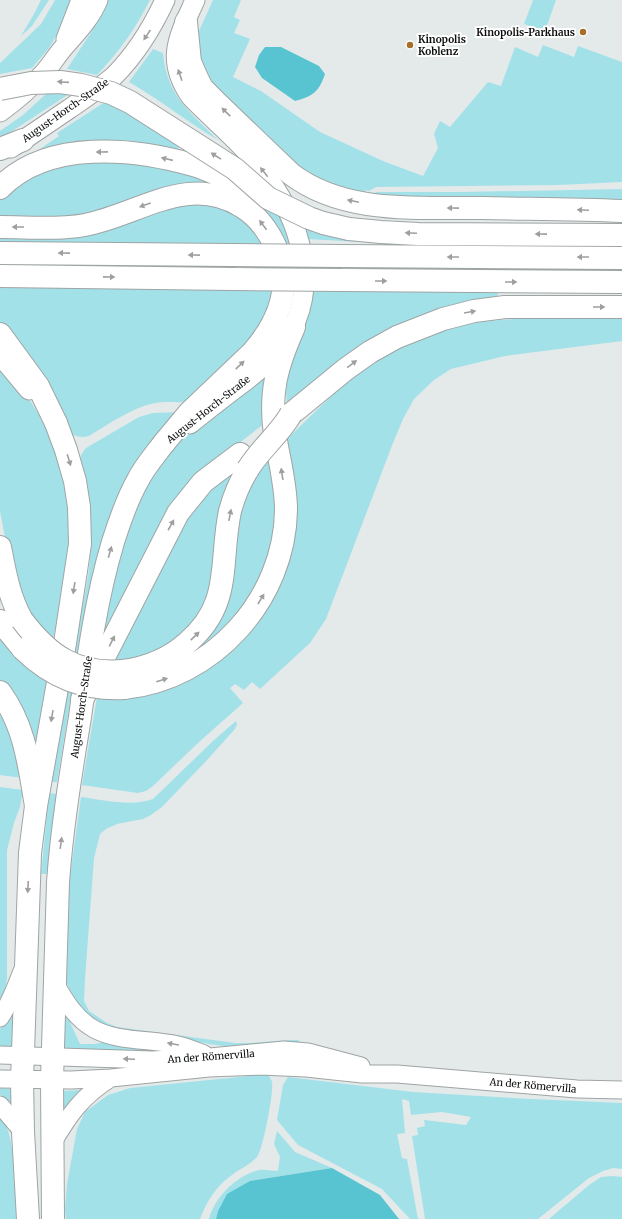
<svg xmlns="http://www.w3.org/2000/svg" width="622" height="1219" viewBox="0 0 622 1219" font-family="Merriweather,serif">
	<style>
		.green { fill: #a3e1e9 }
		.water { fill: #58c4d1 }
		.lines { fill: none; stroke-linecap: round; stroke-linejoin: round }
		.tertiary-casing { stroke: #9fa4a4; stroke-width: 19 }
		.secondary-casing { stroke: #9fa4a4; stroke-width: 21 }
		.primary-casing { stroke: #9fa4a4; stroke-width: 24 }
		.trunk-casing { stroke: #9fa4a4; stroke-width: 24 }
		.tertiary { stroke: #fff; stroke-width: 17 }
		.secondary { stroke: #fff; stroke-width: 19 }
		.primary { stroke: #fff; stroke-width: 22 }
		.trunk { stroke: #fff; stroke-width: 22 }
		.trunk-bridge-casing { stroke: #9fa4a4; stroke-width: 24; stroke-linecap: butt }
		.trunk-bridge { stroke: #fff; stroke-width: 22 }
		.oneway { fill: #9f9f9f }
		.poi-dot { fill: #a56e2a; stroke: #fff; stroke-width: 1.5 }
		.labels { text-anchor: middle; stroke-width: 4; stroke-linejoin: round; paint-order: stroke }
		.poi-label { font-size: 10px; font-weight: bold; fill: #0e1010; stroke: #fff; text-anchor: end }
		.street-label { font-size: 10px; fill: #0e1010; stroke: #fff }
	</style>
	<rect width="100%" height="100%" fill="#e4e9ea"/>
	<path class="green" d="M41 0H49L32 26 21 36 34 14Z
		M55 0H73L63 24 49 48 32 68 0 74V63L41 24Z
		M108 0H150C136 28 119 52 97 75L67 69 92 31Z
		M213 0H241L234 17 240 20 234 33 250 39 233 77 261 91 320 132 383 161 423 176 438 148 434 134 440 121 450 127 488 82 501 86 515 47 538 57 543 45 574 57 578 46 622 62V182L558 185 376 187 369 191 366 190 362 195 313 179 205 81 197 44 199 31Z
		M533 0H556L545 31 524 24Z
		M153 49 163 53C167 96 189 111 218 140 187 122 159 99 129 82Z
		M58 93 69 94 0 139V131L23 115 46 94Z
		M105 102 125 112 179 146 177 152 18 164 59 136 57 133Z
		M95 159 169 168 218 184 91 216 0 219V197L37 170Z
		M622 189V203L431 200 371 194 377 192H462Z
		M249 198 282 213 293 245H280Z
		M190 200 237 212 266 245 0 242V234Z
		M301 221 622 242V247L433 246 307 239Z
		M0 287 277 289 266 324 185 402C175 403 165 401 155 403 131 408 109 424 89 436 80 438 75 437 68 431L19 349 0 322Z
		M312 290 498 292 497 300 457 307 287 407 286 390 287 374 293 353 305 324Z
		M515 319H622V341L505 356 451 369 434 380 414 399 403 419 393 443 326 619 310 643 260 689 252 682 244 690 235 684 230 688 243 703 198 743 153 786 146 791 138 793 82 785 97 697 125 696 270 602 285 441C313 414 341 384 374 363 398 348 431 333 458 326 477 322 496 320 515 319Z
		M0 365C11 377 23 388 31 402 64 453 76 518 67 578 64 600 57 622 52 643L43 637 14 585 0 511Z
		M265 374V423L215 462 179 498 133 575 101 648 106 604 122 541 146 484 174 446Z
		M180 412 159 434 79 655 72 651C79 616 93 574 90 537 88 513 82 489 79 465L81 455 86 448 139 417 153 413Z
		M271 452 278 532 255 597 206 651 139 674 194 647 245 490Z
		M242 458 210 603 173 647 110 665 188 510Z
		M0 633 49 680 37 746 31 745 10 694 0 680Z
		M66 688 72 690 57 782H50Z
		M0 705 10 725 22 778 0 775Z
		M236 721 237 725 234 730 208 759 162 807 151 815 143 819 117 824 106 829 100 834 94 858 85 979 84 1001 89 1011 107 1023 117 1027 235 1043H251L289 1040H298L303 1044 237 1048 113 1030 91 1018 77 1005 69 989 65 979 67 898 81 797C104 800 131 807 153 799L214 740Z
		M0 787 23 790 20 807 14 823 7 850V978L4 998 0 1005Z
		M49 793 56 794 47 874H41Z
		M11 1013H15V1049H0V1029L7 1021Z
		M63 1014 69 1020 80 1044H95L109 1041 175 1052V1054L63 1050Z
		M268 1074C269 1077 272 1080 272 1082 274 1092 263 1150 257 1157 250 1165 240 1169 232 1175 216 1186 207 1201 200 1219H66L65 1209 67 1184 77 1129 85 1112 108 1095 130 1088Z
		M288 1077 413 1092 531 1099 622 1103V1169L613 1168 603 1171 589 1178 538 1219H425L412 1136 418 1135 417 1128 425 1126 424 1120 466 1125 471 1117 442 1112 411 1115 409 1101 402 1099 405 1133 397 1134 402 1158 407 1159 418 1219H410L382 1189 298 1145 277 1120 283 1085Z
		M0 1088 14 1089V1107L0 1094Z
		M83 1090 63 1113V1091Z
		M0 1116C16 1131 16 1195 18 1219H0Z
		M277 1131 295 1152 332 1168 250 1181 218 1211 216 1219H209C215 1197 236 1176 259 1170 265 1169 272 1171 278 1171L280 1157 274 1144Z
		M613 1176 622 1177V1219H549L589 1185 601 1177Z"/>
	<path class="water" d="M265 47H281L319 66 325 74C319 92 313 96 295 101L262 78 255 67 259 55Z
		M332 1168 380 1195 399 1219H216L218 1211 227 1194 250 1181Z"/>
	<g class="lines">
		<defs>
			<path id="tertiary" d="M55 983C65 1001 76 1019 94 1029 117 1042 153 1039 178 1045 187 1047 196 1051 204 1054
				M0 1018C10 1003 16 987 22 971
				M0 1055 152 1060 210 1057 284 1050 308 1052 361 1066
				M0 1079 71 1080 111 1078 209 1068 260 1066 306 1068 362 1074H397L577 1089 622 1090
				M0 1105 23 1132
				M52 1144C69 1115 82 1096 111 1078"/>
			<path id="secondary" d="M66 39 81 0
				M0 112C15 101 29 90 41 76 50 67 56 56 64 47 77 32 90 19 98 0
				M11 148C31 135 50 122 69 109 85 98 100 88 114 76 136 54 152 28 165 0
				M0 355 29 390
				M190 424C206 411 223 398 240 385 252 376 264 367 274 355 328 295 302 217 255 161 236 138 212 119 191 97 165 60 178 38 195 0"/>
			<path id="primary" d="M28 1219 23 1132 22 1080 30 853 36 806 65 643 80 544 79 507 75 481 66 450 56 423
				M53 1219 52 1080 58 882C62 827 71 772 80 717 88 658 96 599 113 542 120 520 127 499 138 480 145 466 155 455 164 443"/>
			<path id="trunk" d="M186 22 190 62 197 78 202 88 219 105 291 174C345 215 419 207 482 208 529 209 575 209 622 211
				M0 149 23 140
				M0 188C47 139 134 148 193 165 216 172 238 184 260 194
				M0 227C28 227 57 230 85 225 138 215 187 173 241 206 260 217 271 234 279 255 292 291 276 325 253 352L189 413 164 443
				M349 229 381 232 418 234 622 235
				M0 253 233 255
				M342 256 622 258
				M0 276 233 279
				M342 280 622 282
				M0 334 38 386 56 423
				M291 414 346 369 370 352 397 337 443 319 474 311 505 307H622
				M0 547C5 573 9 597 22 620
				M0 621 23 649
				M123 671C146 668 169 659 187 643 233 604 219 563 230 511 234 496 240 482 248 469
				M124 688C213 679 285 599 286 510 286 484 279 460 275 435 269 392 277 365 294 327
				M0 692C25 726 29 765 36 806
				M82 700 178 513 203 482 240 454"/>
		</defs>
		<use href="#tertiary" class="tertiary-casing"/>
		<use href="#secondary" class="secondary-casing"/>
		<use href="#primary" class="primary-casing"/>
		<use href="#trunk" class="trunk-casing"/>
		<use href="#tertiary" class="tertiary"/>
		<use href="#secondary" class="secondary"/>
		<use href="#primary" class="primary"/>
		<use href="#trunk" class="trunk"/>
		<defs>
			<path id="trunk-bridge" d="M0 89 31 83 60 82 81 85 111 93 130 102 235 169 268 198 309 218 323 223 349 229
				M233 255 342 256
				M233 279 342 280
				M248 469C260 449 279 435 291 414
				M22 620C49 656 77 675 123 671
				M23 649C52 677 83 690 124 688"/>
		</defs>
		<use href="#trunk-bridge" class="trunk-bridge-casing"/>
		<use href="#trunk-bridge" class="trunk-bridge"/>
	</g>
	<defs><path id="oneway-solid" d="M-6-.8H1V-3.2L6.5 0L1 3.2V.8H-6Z"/></defs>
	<g class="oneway">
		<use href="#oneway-solid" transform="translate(147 35) rotate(124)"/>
		<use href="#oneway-solid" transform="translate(180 75) rotate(-109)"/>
		<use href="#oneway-solid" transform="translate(63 82) rotate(-176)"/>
		<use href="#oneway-solid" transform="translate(226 112) rotate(-136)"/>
		<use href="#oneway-solid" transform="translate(102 152) rotate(179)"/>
		<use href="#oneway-solid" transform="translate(216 156) rotate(-148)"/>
		<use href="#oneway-solid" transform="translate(167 159) rotate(-167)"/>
		<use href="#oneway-solid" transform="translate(264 172) rotate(-129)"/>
		<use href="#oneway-solid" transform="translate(353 201) rotate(-168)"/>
		<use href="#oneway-solid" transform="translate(145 205) rotate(160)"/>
		<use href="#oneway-solid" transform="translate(453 208) rotate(-179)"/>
		<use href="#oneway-solid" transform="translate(583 210) rotate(-178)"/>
		<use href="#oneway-solid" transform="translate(263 225) rotate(-127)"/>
		<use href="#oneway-solid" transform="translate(18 227) rotate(180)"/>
		<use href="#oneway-solid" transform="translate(411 233) rotate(-178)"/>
		<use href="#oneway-solid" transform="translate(541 234) rotate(-179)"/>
		<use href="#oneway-solid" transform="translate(64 253) rotate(-179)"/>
		<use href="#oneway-solid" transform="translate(194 255) rotate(-179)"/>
		<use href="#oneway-solid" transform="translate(453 257) rotate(-180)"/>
		<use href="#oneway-solid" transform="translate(583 257) rotate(-180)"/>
		<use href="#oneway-solid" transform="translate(109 277) rotate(1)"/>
		<use href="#oneway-solid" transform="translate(381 281)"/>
		<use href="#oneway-solid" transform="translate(511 282)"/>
		<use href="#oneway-solid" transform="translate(599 307)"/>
		<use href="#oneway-solid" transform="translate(470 312) rotate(-10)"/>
		<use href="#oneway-solid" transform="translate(352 364) rotate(-37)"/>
		<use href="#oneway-solid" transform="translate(240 365) rotate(-44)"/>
		<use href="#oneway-solid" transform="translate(69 460) rotate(73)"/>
		<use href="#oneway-solid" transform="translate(282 474) rotate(-99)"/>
		<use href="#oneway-solid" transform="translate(230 515) rotate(-79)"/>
		<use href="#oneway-solid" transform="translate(171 525) rotate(-61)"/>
		<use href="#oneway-solid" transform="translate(110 552) rotate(-74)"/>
		<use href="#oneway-solid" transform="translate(74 588) rotate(99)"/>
		<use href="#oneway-solid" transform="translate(261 599) rotate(-59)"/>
		<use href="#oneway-solid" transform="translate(195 636) rotate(-44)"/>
		<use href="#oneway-solid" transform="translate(112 641) rotate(-63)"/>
		<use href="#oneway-solid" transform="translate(162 680) rotate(-18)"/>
		<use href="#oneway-solid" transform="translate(52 716) rotate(100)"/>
		<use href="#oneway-solid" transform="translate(61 843) rotate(-82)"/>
		<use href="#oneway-solid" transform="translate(28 887) rotate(93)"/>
		<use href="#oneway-solid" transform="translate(173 1044) rotate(-170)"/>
		<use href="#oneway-solid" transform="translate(129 1059) rotate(-178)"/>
	</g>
	<g class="poi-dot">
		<circle cx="583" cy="32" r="4"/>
		<circle cx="410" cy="45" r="4"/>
	</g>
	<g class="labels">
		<g class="poi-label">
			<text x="575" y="36">Kinopolis-Parkhaus</text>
			<text x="418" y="43" text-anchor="start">Kinopolis<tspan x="418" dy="12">Koblenz</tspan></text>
		</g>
		<g class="street-label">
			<text transform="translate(65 110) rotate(-35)" y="4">August-Horch-Straße</text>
			<text transform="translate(208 409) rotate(-38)" y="4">August-Horch-Straße</text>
			<text transform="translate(81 707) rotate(-82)" y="4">August-Horch-Straße</text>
			<text transform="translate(211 1056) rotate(-4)" y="4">An der Römervilla</text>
			<text transform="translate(533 1085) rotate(5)" y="4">An der Römervilla</text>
		</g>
	</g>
</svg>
